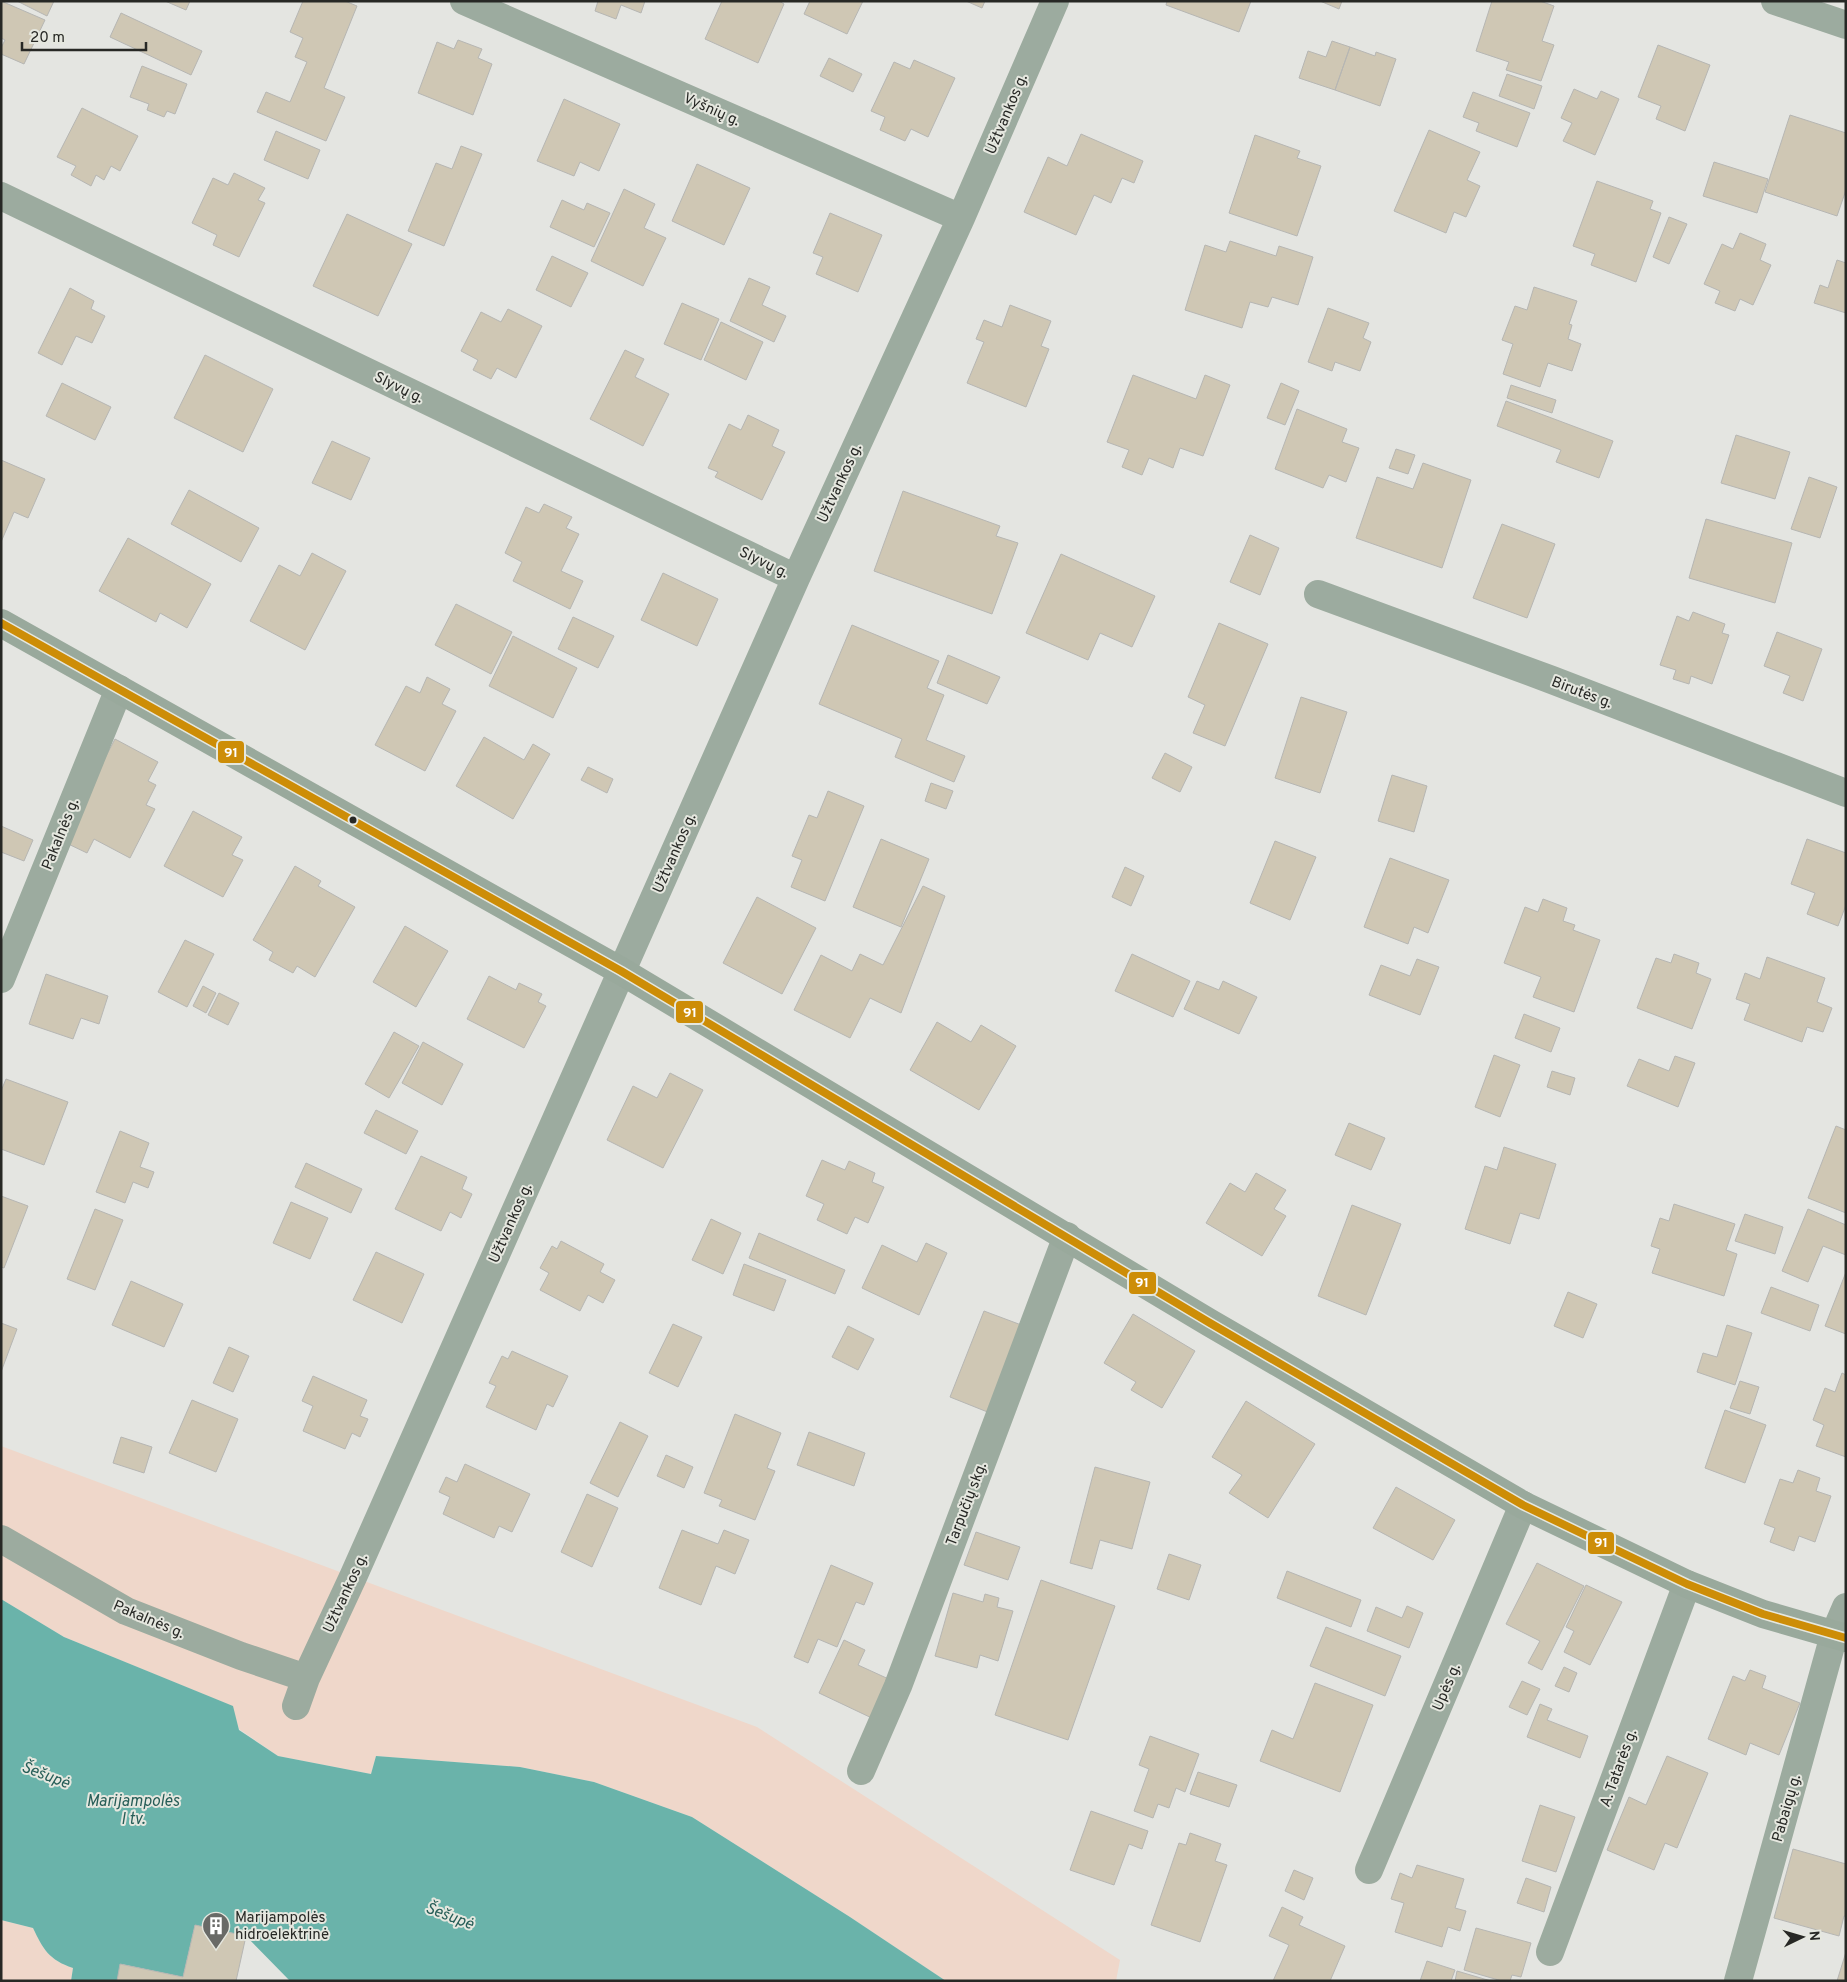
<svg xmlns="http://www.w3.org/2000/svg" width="1847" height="1982" viewBox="0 0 1847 1982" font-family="Overpass,sans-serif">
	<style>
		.green { fill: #efd7ca }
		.water { fill: #6ab3aa }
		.building { fill: #cfc7b4; stroke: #b6b6b3 }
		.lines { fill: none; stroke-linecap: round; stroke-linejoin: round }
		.street { stroke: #9cab9f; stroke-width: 28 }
		.secondary { stroke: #99a99c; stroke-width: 28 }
		.bus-1-casing { stroke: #e5e7df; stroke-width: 11 }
		.bus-1 { stroke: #cd8d07; stroke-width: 8 }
		.bus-dot { fill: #272825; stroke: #e5e7df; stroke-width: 2 }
		.labels { text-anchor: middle; stroke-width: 4; stroke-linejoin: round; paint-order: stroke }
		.street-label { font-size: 15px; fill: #272825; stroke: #e5e7df }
		.poi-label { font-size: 15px; fill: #272825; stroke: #e5e7df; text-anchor: start }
		.water-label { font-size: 16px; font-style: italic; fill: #265d57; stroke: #e5e7df }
		.line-badge { stroke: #e5e7df; stroke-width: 2 }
		.badge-label { font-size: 14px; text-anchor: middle; font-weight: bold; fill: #fff }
	</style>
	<rect width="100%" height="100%" fill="#e4e5e1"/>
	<path class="green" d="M1 1446 757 1727 1120 1960 1116 1981H946L850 1917 692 1817 594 1782 520 1767 376 1756 371 1774 278 1756 239 1729 232 1706 64 1637 1 1599Z
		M1 1920 33 1928C43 1949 49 1960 73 1968L71 1981H1Z"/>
	<path class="water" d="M1 1599 64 1637 233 1706 239 1730 278 1756 371 1774 376 1756 520 1767 594 1782 692 1817 850 1917 946 1981H290L246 1936 195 1925 183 1977 121 1964 117 1981H71L73 1968C49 1960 43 1949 33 1928L1 1920Z"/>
	<path class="building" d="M1 1 45 20 24 64 1 54V48L5 40 1 38Z
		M17 1H54L47 16Z
		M165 1H190L186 10Z
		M303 1H345L357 6 324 88 345 97 326 141 257 112 266 92 290 102 307 62 295 57 303 38 290 32Z
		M598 1H645L641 13 621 5 616 19 595 11Z
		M722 1H779L784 4 758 63 705 39Z
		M810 1H863L847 34 804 14Z
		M966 1H985L982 8Z
		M1167 1H1251L1239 32 1166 5Z
		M1320 1H1342L1339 9Z
		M1492 1H1540L1554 6 1542 41 1554 45 1541 81 1506 70 1509 62 1476 51Z
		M121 13 202 51 191 75 110 37Z
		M458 40 482 49 478 58 492 64 473 115 418 93 437 42 454 49Z
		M1332 41 1350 47 1335 90 1299 78 1308 51 1326 57Z
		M1658 45 1710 65 1685 131 1656 119 1661 106 1638 97Z
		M1350 47 1375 56 1376 52 1396 59 1380 106 1335 90Z
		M829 58 862 74 853 92 820 76Z
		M914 60 955 78 928 137 911 129 905 141 880 130 885 117 871 111 894 62 910 69Z
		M142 66 187 84 175 114 167 111 164 117 147 110 149 104 130 97Z
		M1507 74 1542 86 1534 109 1499 96Z
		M1574 89 1597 99 1601 91 1619 99 1595 155 1563 141 1572 123 1561 118Z
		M1473 92 1530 113 1517 147 1476 131 1479 123 1463 117Z
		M564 99 620 124 599 171 580 162 574 176 537 161Z
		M82 108 138 136 120 171 111 166 104 180 96 175 91 186 71 175 76 166 57 157Z
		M1790 115 1846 133V190L1837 216 1765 192Z
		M1429 130 1480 152 1467 180 1480 186 1466 217 1454 212 1446 233 1394 211Z
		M276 131 320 150 308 179 264 160Z
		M1081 134 1143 161 1134 183 1122 178 1111 203 1094 195 1076 235 1024 212 1048 157 1067 166Z
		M1255 135 1300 151 1297 158 1321 166 1297 236 1229 213Z
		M461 146 482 154 444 246 408 231 436 163 452 169Z
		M1714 162 1768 179 1757 213 1703 196Z
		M697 164 750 188 724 245 672 221Z
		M234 173 265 188 258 200 265 203 239 257 213 245 217 235 192 223 213 178 228 185Z
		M1597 181 1653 201 1650 209 1661 213 1636 282 1591 265 1595 254 1573 246Z
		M624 189 655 204 644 228 666 238 643 286 591 261Z
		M562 200 584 210 587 203 610 213 594 247 550 227Z
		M830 213 882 235 858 292 816 274 823 257 813 253Z
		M347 214 412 244 378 316 313 286Z
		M1669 217 1687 224 1669 264 1653 257Z
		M1740 233 1766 244 1760 260 1771 265 1753 305 1740 299 1735 311 1715 303 1720 291 1704 284 1722 244 1733 249Z
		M1230 241 1276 256 1279 246 1313 257 1298 305 1272 297 1268 307 1250 302 1242 328 1185 310 1205 245 1226 252Z
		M552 256 588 273 571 307 536 290Z
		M1837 260 1846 263V313L1814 303 1820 285 1828 288Z
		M749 278 770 287 762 305 786 316 774 342 730 321Z
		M1534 287 1577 301 1569 324 1572 325 1568 339 1581 344 1572 371 1548 363 1540 387 1503 374 1513 344 1502 340 1515 306 1527 310Z
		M70 288 94 301 91 309 105 316 92 343 76 336 62 365 38 353Z
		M682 303 719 319 701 360 664 344Z
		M1010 305 1051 321 1041 346 1049 349 1026 407 967 383 984 342 976 339 984 320 1002 327Z
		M1328 308 1369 323 1363 338 1371 342 1360 371 1335 362 1332 371 1308 362Z
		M508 309 542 326 516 378 497 368 491 379 473 370 478 360 461 351 481 312 501 322Z
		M721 322 763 342 746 380 704 360Z
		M625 350 644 359 635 377 669 394 643 446 590 419Z
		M205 355 273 389 243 452 174 418Z
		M1133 375 1196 399 1205 375 1230 385 1203 456 1180 448 1173 468 1149 458 1142 475 1122 467 1129 450 1107 442Z
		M62 383 111 407 95 440 46 416Z
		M1281 383 1299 391 1285 425 1267 418Z
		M1511 385 1556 400 1552 413 1507 398Z
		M1506 401 1613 441 1599 478 1556 462 1561 450 1497 426Z
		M1297 409 1347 429 1342 442 1359 448 1346 482 1329 475 1323 488 1275 469Z
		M748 415 779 430 772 446 785 452 762 500 715 477 718 472 708 468 729 424 741 430Z
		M1736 435 1790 452 1775 499 1721 483Z
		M332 441 370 458 351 500 312 483Z
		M1396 449 1415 455 1408 474 1389 468Z
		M1 460 45 479 28 518 14 512 1 542Z
		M1423 463 1471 480 1442 568 1356 538 1377 477 1413 489Z
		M1809 477 1837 487 1820 538 1791 529Z
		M189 490 259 528 241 562 171 524Z
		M903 491 1000 526 996 536 1018 543 992 614 874 571Z
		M544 504 572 517 566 528 579 534 561 571 583 581 570 609 513 581 522 562 505 553 526 507 539 513Z
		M1706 519 1792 543 1775 603 1689 578Z
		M1502 524 1555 544 1527 618 1473 598Z
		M1250 535 1279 548 1260 595 1230 582Z
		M128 538 211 584 187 628 160 613 156 622 99 591Z
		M312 553 346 571 305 650 250 621 279 565 300 576Z
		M1061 554 1155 596 1132 647 1100 633 1088 660 1026 633Z
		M663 573 718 599 697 646 641 620Z
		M456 604 512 632 491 674 435 645Z
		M1693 612 1725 624 1722 633 1729 635 1712 684 1691 676 1689 684 1673 679 1676 670 1660 665 1677 616 1689 621Z
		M573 617 614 636 598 668 558 649Z
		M1219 623 1268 644 1225 746 1193 733 1205 705 1188 697Z
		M852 625 939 661 927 688 944 695 926 740 965 756 954 782 895 757 902 739 819 704Z
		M1777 632 1822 649 1803 701 1783 693 1790 676 1764 666Z
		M513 636 577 668 553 718 489 686Z
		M948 655 1000 677 987 704 937 683Z
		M427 677 450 689 442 704 456 711 425 771 375 745 406 686 420 693Z
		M1301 697 1347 712 1320 793 1275 778Z
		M484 737 524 760 533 744 550 754 513 819 456 786Z
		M115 739 158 762 148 781 156 785 146 805 155 809 130 858 94 839 87 853 62 841Z
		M1165 753 1192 767 1180 792 1152 778Z
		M588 767 613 779 607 793 581 780Z
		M1392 775 1427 786 1414 832 1378 821Z
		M931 783 953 791 946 809 925 801Z
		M828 791 864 806 825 901 791 887 802 860 792 856 809 815 817 818Z
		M193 811 242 837 232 855 243 860 223 897 164 866Z
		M1 826 33 840 24 861 1 852Z
		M881 839 929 859 901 927 853 907Z
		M1807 839 1846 853V905L1838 926 1807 914 1815 893 1791 884Z
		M1275 841 1316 857 1290 920 1250 903Z
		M1390 858 1449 880 1428 933 1414 927 1408 944 1364 927Z
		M295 866 321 881 318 886 355 907 315 977 297 966 293 973 269 960 273 952 253 940Z
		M1125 867 1144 876 1131 906 1112 897Z
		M923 886 945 896 901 1013 870 998 850 1038 794 1010 821 955 852 971 860 954 883 965Z
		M757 897 816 928 782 994 723 963Z
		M1543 899 1567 908 1563 921 1575 925 1573 930 1600 940 1574 1012 1533 997 1541 977 1504 963 1525 907 1538 912Z
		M405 926 448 951 416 1007 373 982Z
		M185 940 214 954 187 1007 158 992Z
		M1132 954 1190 981 1173 1017 1115 991Z
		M1674 954 1699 963 1696 973 1711 979 1692 1029 1637 1008 1656 958 1671 963Z
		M1767 957 1825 978 1817 1002 1832 1008 1823 1032 1807 1027 1802 1042 1744 1020 1750 1004 1736 999 1745 973 1760 979Z
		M1417 959 1439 967 1420 1015 1369 995 1381 965 1410 976Z
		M46 974 108 996 99 1024 81 1018 73 1039 29 1024Z
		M489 976 516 990 519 983 542 994 538 1002 546 1006 524 1048 467 1019Z
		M1197 981 1219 990 1223 981 1257 997 1239 1034 1184 1009Z
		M203 986 216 993 206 1013 193 1006Z
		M219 993 239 1003 228 1025 208 1015Z
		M1524 1014 1560 1028 1551 1052 1515 1038Z
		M937 1022 971 1042 981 1025 1016 1046 979 1110 910 1070Z
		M394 1032 419 1046 389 1098 365 1084Z
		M423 1042 463 1064 442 1105 402 1083Z
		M1494 1055 1520 1065 1500 1117 1475 1107Z
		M1675 1056 1695 1063 1678 1107 1627 1086 1639 1059 1669 1071Z
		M1552 1071 1575 1078 1570 1095 1547 1087Z
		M670 1073 703 1090 663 1168 607 1140 633 1086 657 1098Z
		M6 1079 68 1102 44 1165 1 1149V1091Z
		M376 1110 418 1131 406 1154 364 1133Z
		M1349 1123 1385 1138 1371 1170 1335 1155Z
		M1836 1126 1846 1130V1213L1808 1198Z
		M120 1131 149 1143 140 1167 154 1172 148 1188 133 1182 125 1203 96 1192Z
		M1504 1147 1556 1164 1539 1219 1520 1213 1510 1244 1465 1229 1485 1166 1497 1170Z
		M421 1156 467 1177 462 1189 472 1194 461 1218 450 1212 441 1231 395 1209Z
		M822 1160 845 1170 849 1161 875 1173 872 1182 884 1187 868 1223 855 1217 847 1234 817 1220 824 1204 806 1196Z
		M306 1163 362 1189 351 1213 295 1187Z
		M1256 1173 1286 1190 1274 1209 1286 1216 1262 1256 1206 1223 1230 1183 1245 1192Z
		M1 1196 28 1206 4 1268 1 1267Z
		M291 1202 328 1218 310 1259 273 1243Z
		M1674 1204 1735 1224 1726 1250 1737 1254 1724 1296 1652 1273 1660 1249 1651 1246 1660 1218 1669 1221Z
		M1352 1205 1401 1224 1366 1315 1318 1296Z
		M95 1209 123 1220 95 1290 67 1279Z
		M1808 1209 1846 1225V1255L1823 1246 1808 1282 1782 1271Z
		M1745 1214 1783 1227 1775 1254 1735 1241Z
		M711 1219 741 1233 723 1274 692 1260Z
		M759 1233 845 1270 835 1294 749 1258Z
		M561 1241 604 1264 600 1272 615 1280 603 1303 588 1295 580 1311 540 1290 549 1273 540 1268 552 1246 557 1249Z
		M926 1243 947 1253 919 1315 862 1288 882 1245 917 1262Z
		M376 1252 424 1274 402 1323 353 1300Z
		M744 1264 786 1280 774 1311 733 1295Z
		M1846 1272V1334L1825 1326Z
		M131 1281 183 1304 164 1347 112 1325Z
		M1771 1287 1819 1305 1810 1331 1761 1313Z
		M1568 1292 1597 1304 1583 1338 1554 1326Z
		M984 1311 1024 1326 990 1413 950 1397Z
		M1133 1314 1195 1351 1162 1408 1131 1390 1136 1382 1104 1363Z
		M1 1323 17 1329 1 1372Z
		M673 1324 702 1337 678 1387 649 1373Z
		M1727 1325 1752 1333 1735 1385 1697 1372 1703 1353 1717 1357Z
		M848 1326 874 1339 858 1370 832 1357Z
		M229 1347 249 1356 233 1392 213 1383Z
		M512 1351 568 1376 553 1407 547 1404 536 1430 486 1407 496 1386 489 1383 502 1356 508 1359Z
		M1842 1373 1846 1375V1457L1816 1446 1824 1425 1813 1420 1825 1388 1835 1392Z
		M313 1376 367 1400 360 1416 368 1419 360 1437 352 1433 345 1449 303 1431 313 1406 302 1401Z
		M1740 1381 1759 1387 1750 1414 1730 1408Z
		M192 1400 238 1419 216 1472 169 1453Z
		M1246 1401 1315 1444 1268 1518 1229 1493 1242 1475 1212 1457Z
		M1725 1410 1766 1425 1745 1483 1705 1468Z
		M735 1414 781 1433 767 1468 775 1471 755 1520 719 1506 722 1500 704 1493Z
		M620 1422 648 1436 618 1497 590 1483Z
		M809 1432 865 1453 854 1486 797 1465Z
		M121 1437 152 1447 144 1473 113 1463Z
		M666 1455 693 1467 684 1488 657 1476Z
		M465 1464 530 1494 512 1532 499 1526 494 1538 443 1514 450 1497 439 1492 446 1477 457 1482Z
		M1095 1467 1150 1482 1132 1549 1100 1540 1092 1569 1070 1563Z
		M1798 1470 1820 1478 1816 1491 1831 1496 1815 1542 1799 1536 1794 1551 1770 1542 1775 1528 1764 1524 1780 1479 1793 1483Z
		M1396 1487 1455 1520 1433 1560 1373 1528Z
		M587 1494 618 1508 592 1567 561 1552Z
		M682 1530 718 1544 724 1530 749 1540 735 1574 716 1566 701 1605 659 1588Z
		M976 1532 1020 1547 1008 1580 964 1565Z
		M1169 1554 1201 1565 1189 1600 1157 1589Z
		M1537 1563 1584 1586 1542 1670 1528 1663 1540 1641 1506 1624Z
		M831 1565 873 1583 864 1605 856 1602 837 1647 818 1639 808 1663 794 1657Z
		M1287 1571 1361 1600 1351 1627 1277 1598Z
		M1041 1580 1115 1606 1068 1740 995 1715Z
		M1586 1585 1622 1602 1590 1665 1564 1652 1574 1631 1566 1627Z
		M953 1593 983 1602 985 1594 999 1598 997 1607 1013 1611 998 1661 980 1655 977 1668 935 1656Z
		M1407 1606 1423 1613 1409 1648 1367 1631 1376 1607 1402 1618Z
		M1326 1627 1401 1656 1385 1696 1310 1666Z
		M844 1640 865 1650 858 1665 893 1681 876 1720 819 1693Z
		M1564 1667 1577 1673 1569 1692 1555 1686Z
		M1750 1670 1766 1676 1762 1688 1800 1703 1779 1755 1750 1743 1746 1755 1708 1739 1733 1676 1745 1681Z
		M1522 1681 1540 1689 1527 1715 1509 1707Z
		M1315 1683 1373 1705 1340 1792 1260 1761 1272 1730 1293 1739Z
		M1540 1704 1552 1709 1547 1720 1588 1736 1580 1758 1527 1737Z
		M1150 1736 1199 1754 1185 1792 1176 1788 1169 1808 1158 1804 1153 1818 1134 1811 1149 1769 1139 1765Z
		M1667 1756 1708 1773 1677 1848 1665 1843 1654 1870 1607 1850 1629 1797 1646 1805Z
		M1198 1772 1237 1785 1229 1807 1190 1794Z
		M1540 1805 1575 1817 1556 1872 1522 1861Z
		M1091 1811 1148 1831 1142 1849 1129 1844 1114 1885 1070 1870Z
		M1190 1833 1221 1844 1215 1861 1227 1865 1200 1942 1151 1925 1179 1843 1186 1845Z
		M1793 1849 1846 1864V1916H1844L1839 1936 1774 1918Z
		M1417 1865 1464 1879 1455 1908 1466 1911 1460 1931 1448 1927 1442 1947 1395 1932 1404 1903 1391 1899 1400 1873 1412 1878Z
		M1294 1870 1313 1878 1304 1900 1285 1891Z
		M1526 1878 1551 1887 1544 1912 1517 1903Z
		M1282 1907 1303 1917 1299 1925 1345 1946 1330 1981H1273L1289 1945 1269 1936Z
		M195 1925 246 1936 236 1981H117L120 1964 183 1977Z
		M1476 1928 1531 1943 1521 1977 1512 1975 1510 1981H1502L1464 1970Z
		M1846 1952V1981H1837Z
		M1427 1961 1455 1970 1451 1981H1420Z
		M1457 1971 1491 1981H1455Z"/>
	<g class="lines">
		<path class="street" d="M464 1 961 218
			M1775 1 1846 25
			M1 196 796 578
			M1318 594 1552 680 1846 793
			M1 979 119 689
			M1 1539 126 1611 241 1656 306 1678
			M296 1706 306 1678 353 1577 796 578 961 218 1055 1
			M861 1771 898 1686 1067 1236
			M1369 1870 1523 1505
			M1550 1952 1687 1584
			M1738 1981 1834 1635 1846 1607"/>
		<path class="secondary" d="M1 623 621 971 1210 1323 1523 1505 1687 1584 1763 1614 1846 1638"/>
		<defs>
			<path id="bus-1" d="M1 623 621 971 1210 1323 1523 1505 1687 1584 1763 1614 1846 1638"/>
		</defs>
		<use href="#bus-1" class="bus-1-casing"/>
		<use href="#bus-1" class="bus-1"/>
	</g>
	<defs>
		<symbol id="building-pin" viewBox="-11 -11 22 30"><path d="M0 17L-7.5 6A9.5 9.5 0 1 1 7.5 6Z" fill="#696a67" stroke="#e5e7df"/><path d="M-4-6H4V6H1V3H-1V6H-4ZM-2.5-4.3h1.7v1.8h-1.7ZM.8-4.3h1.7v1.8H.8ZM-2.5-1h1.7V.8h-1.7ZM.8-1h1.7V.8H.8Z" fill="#fff"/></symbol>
	</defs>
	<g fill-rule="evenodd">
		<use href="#building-pin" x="200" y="1910" width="32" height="43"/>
	</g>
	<circle class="bus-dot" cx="353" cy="820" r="4.5"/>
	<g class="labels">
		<g class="street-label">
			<text transform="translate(712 109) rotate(24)" y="5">Vyšnių g.</text>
			<text transform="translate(1006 114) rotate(-67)" y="5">Užtvankos g.</text>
			<text transform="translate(399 387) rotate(26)" y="5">Slyvų g.</text>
			<text transform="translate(839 483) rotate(-65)" y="5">Užtvankos g.</text>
			<text transform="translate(764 562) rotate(26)" y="5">Slyvų g.</text>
			<text transform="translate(1582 692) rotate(21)" y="5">Birutės g.</text>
			<text transform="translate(60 834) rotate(-68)" y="5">Pakalnės g.</text>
			<text transform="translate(674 853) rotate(-66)" y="5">Užtvankos g.</text>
			<text transform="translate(510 1223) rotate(-66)" y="5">Užtvankos g.</text>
			<text transform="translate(966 1504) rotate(-69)" y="5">Tarpučių skg.</text>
			<text transform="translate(345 1593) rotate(-65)" y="5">Užtvankos g.</text>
			<text transform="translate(149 1619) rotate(23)" y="5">Pakalnės g.</text>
			<text transform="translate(1446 1687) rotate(-67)" y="5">Upės g.</text>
			<text transform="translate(1618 1768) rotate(-70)" y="5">A. Tatarės g.</text>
			<text transform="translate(1786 1808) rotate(-74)" y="5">Pabaigų g.</text>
		</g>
		<g class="poi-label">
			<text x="235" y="1922">Marijampolės<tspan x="235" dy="17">hidroelektrinė</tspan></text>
		</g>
		<g class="water-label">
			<text transform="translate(46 1774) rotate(21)" y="6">Šešupė</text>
			<text x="133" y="1806">Marijampolės<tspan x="133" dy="18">I tv.</tspan></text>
			<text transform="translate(450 1915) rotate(21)" y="6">Šešupė</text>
		</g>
	</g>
	<g class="line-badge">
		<rect x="217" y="740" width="28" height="24" rx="5" fill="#cd8d07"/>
		<rect x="675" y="1000" width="29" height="24" rx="5" fill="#cd8d07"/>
		<rect x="1128" y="1271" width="29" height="24" rx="5" fill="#cd8d07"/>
		<rect x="1587" y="1531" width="28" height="24" rx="5" fill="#cd8d07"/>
	</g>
	<g class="badge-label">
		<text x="231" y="757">91</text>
		<text x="690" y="1017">91</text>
		<text x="1142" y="1287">91</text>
		<text x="1601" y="1547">91</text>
	</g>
	<rect width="1847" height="1982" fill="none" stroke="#272825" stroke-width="5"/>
	<g transform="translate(1802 1937) rotate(85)" stroke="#e5e7df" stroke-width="4" paint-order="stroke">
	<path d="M0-4L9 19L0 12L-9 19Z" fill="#272825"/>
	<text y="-8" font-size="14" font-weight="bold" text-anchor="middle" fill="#272825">N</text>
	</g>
	<path d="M22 42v8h124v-8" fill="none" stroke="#272825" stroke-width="2.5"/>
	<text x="30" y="42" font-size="15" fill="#272825" stroke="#e5e7df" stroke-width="4" paint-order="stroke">20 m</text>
</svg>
